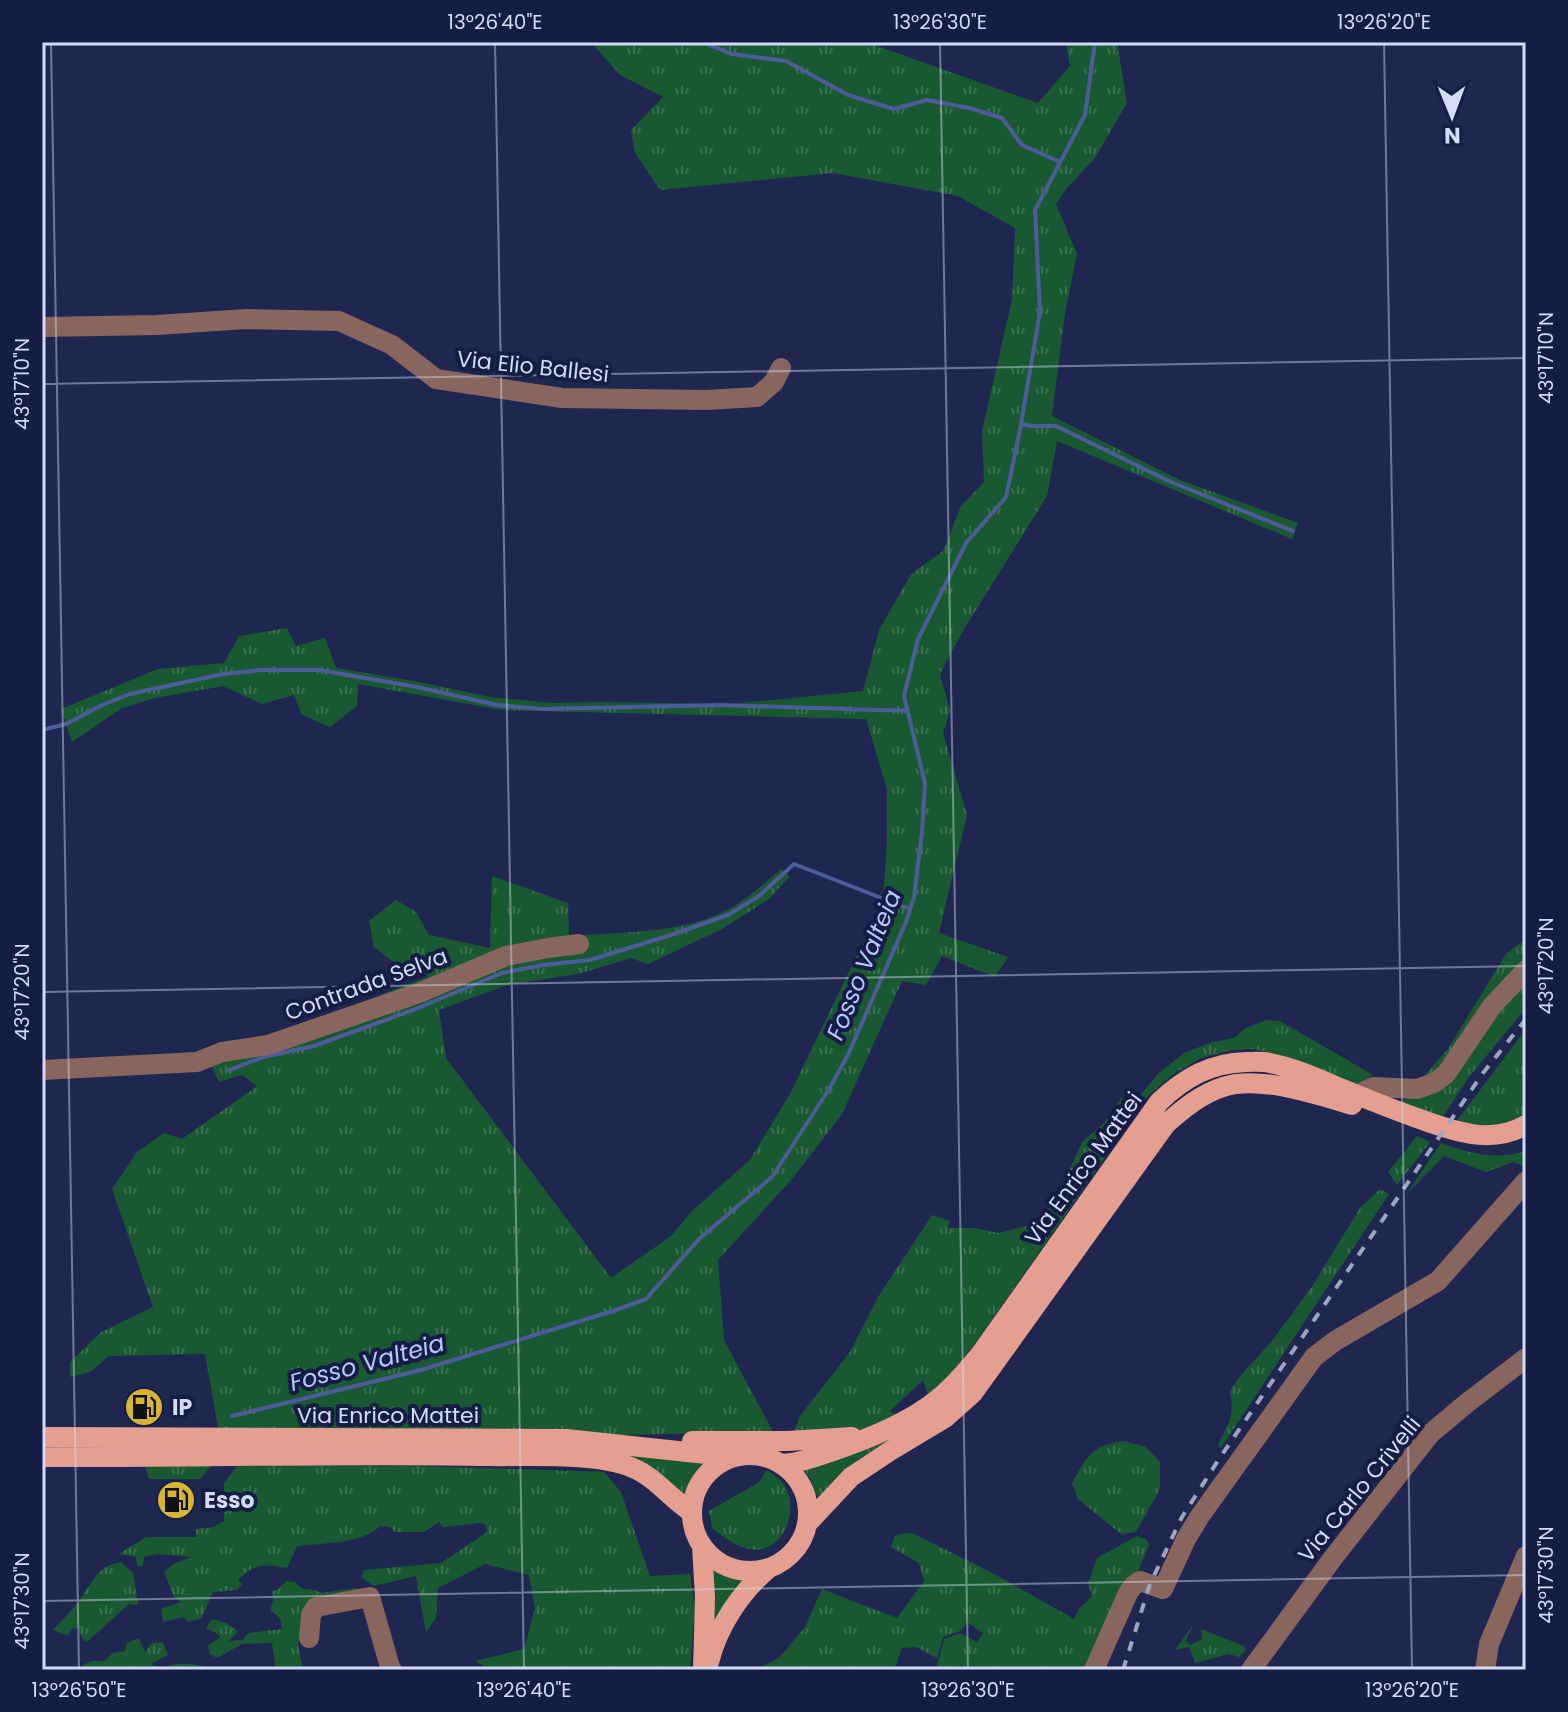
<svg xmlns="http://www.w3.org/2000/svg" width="1568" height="1712" viewBox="0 0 1568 1712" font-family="Poppins,sans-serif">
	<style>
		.grass { fill: url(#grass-tufts) }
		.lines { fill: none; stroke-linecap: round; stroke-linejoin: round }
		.stream { stroke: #4d5b9a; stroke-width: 4 }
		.minor { stroke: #88665e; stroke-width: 20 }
		.major { stroke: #e59f90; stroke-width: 20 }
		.rail { stroke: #9da5c3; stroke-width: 4; stroke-dasharray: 10 10; stroke-linecap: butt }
		.ticks { fill: none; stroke: #d3dbf5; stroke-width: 2; stroke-opacity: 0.45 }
		.labels { text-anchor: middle; stroke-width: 8; stroke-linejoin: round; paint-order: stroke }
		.street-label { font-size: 22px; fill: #d3dbf5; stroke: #161d45 }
		.poi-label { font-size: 22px; font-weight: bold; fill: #d3dbf5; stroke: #161d45; text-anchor: start }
		.water-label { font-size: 24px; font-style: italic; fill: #b7c7fe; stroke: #161d45 }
		.neatline { fill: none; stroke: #d3dbf5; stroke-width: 3 }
		.ticks-label { font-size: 20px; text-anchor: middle; fill: #d3dbf5 }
	</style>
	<defs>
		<pattern id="grass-tufts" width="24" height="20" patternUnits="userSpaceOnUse" patternTransform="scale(2)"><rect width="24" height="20" fill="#195931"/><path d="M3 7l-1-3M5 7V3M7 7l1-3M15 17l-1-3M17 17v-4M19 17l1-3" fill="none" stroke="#3a704f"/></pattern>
	</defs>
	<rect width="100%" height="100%" fill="#1f2750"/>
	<path class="grass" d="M591 42H866L1038 103 1070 66 1066 42H1117L1127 103 1095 158 1067 188 1056 204 1077 254 1065 313 1052 416 1180 480 1298 523 1292 539 1057 441 1047 496 964 629 940 674 950 711 943 733 967 815 939 933 1008 957 995 977 942 956 926 985 902 981 842 1114 792 1179 718 1260 724 1340 773 1432 561 1436 219 1433 205 1354 109 1356 90 1372 70 1377V1362L101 1332 153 1307 112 1189 137 1152 164 1133 182 1139 257 1086 242 1075 219 1082 210 1062 429 976 392 961 374 947 369 921 396 900 416 912 429 935 490 948 492 876 568 903 569 936C619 932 683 934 727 910 746 900 765 883 781 869L790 876 769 899 722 929 648 964 631 958 578 974 507 985 439 1010 446 1058 611 1278 671 1236 693 1210 749 1161 790 1094 883 901 887 841V789L866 719 502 710 358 684 357 706 330 727 302 715 294 695 262 704 223 686 155 698 122 708 72 742 61 709 158 669 224 663 239 636 287 628 296 646 325 638 336 668 419 682 490 697 553 703 597 702 731 704 863 691 879 630 911 574 943 551 961 506 984 482 982 431 1012 300 1015 228 958 196 833 173 660 190 635 153 631 130 663 97 620 75Z
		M1526 939V963L1447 1065 1419 1082 1447 1050 1506 954Z
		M1526 977V1008L1469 1077 1442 1118 1400 1104 1413 1093 1422 1091Z
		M1266 1020 1280 1021 1373 1075 1355 1087 1296 1060 1255 1049 1233 1050 1201 1058 1172 1075 1149 1095C1102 1161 1056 1229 1009 1295 984 1330 962 1368 928 1394L923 1380 890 1411 899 1416 854 1433 794 1432 800 1416 850 1352 878 1297 932 1215 950 1221 947 1228H974L999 1233 1033 1224 1056 1200 1082 1142 1105 1122 1121 1098 1135 1101 1159 1073 1184 1053 1210 1043 1236 1037 1244 1029Z
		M1526 1029V1120L1494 1130 1456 1122Z
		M1417 1136 1430 1142 1397 1185 1388 1172Z
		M1441 1143C1468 1153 1497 1161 1526 1151V1167L1513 1162 1486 1172 1444 1156 1405 1196Z
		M1380 1189 1389 1194 1221 1448 1218 1445C1229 1422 1235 1417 1230 1391L1240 1376 1272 1341 1313 1285 1360 1208Z
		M890 1437 891 1439 859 1459 818 1499 810 1478 803 1469Z
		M1124 1441 1146 1447 1160 1462V1489L1136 1532 1121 1534 1078 1499 1072 1483C1088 1455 1091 1446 1124 1441Z
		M605 1452 705 1462 692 1477 684 1495Z
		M145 1466H211L200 1479H149Z
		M237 1466H420L604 1472 621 1492 650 1576 690 1574 695 1606 690 1670H491L475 1661 524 1649 535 1608 529 1575 485 1564 438 1588 436 1618 426 1632 416 1576 374 1586 361 1577 364 1570 441 1563 487 1532 486 1525 480 1523 443 1527 439 1522 424 1532H395L390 1527 380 1526C363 1544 321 1543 297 1546L287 1568C264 1564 255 1563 238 1580L242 1584 237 1590 213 1592 201 1619 187 1622 184 1617 163 1622 161 1609 181 1602 174 1597 164 1572 173 1564 192 1557 157 1554 144 1557 143 1566H137L136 1557 119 1554 146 1537H196V1529L213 1527 224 1521V1483Z
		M767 1470C772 1474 778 1477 782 1482 799 1502 789 1543 762 1549 744 1553 725 1538 712 1528L709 1511 759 1482Z
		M912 1533 989 1571 1074 1619 1079 1609 1092 1596 1088 1583 1097 1558 1137 1536 1147 1540 1149 1545 1135 1579 1089 1670H936L944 1639 960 1633 977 1642 983 1633 967 1622 961 1631 943 1637 937 1658 916 1647 902 1648 894 1670H755L779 1658 805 1627 822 1589 897 1618 924 1581 919 1563 891 1547 895 1535Z
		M121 1562 133 1573 138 1605 129 1604 88 1641 83 1640 78 1628 71 1629 68 1636 53 1630C63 1619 75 1608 83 1595 96 1577 97 1567 121 1562Z
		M713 1568 734 1578 745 1579 710 1634Z
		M287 1581 295 1582 303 1589 314 1590 322 1593 356 1588 361 1592 303 1618 298 1645 303 1670H276L272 1643 242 1644 217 1658 210 1654 208 1645 220 1638 218 1634 206 1628 212 1619 226 1623 238 1631 229 1641 243 1640 248 1633 282 1629 280 1618 270 1610 273 1601 272 1591 277 1590Z
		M1193 1625 1186 1640 1190 1645 1202 1639 1201 1629 1244 1646 1246 1650 1239 1657 1229 1654 1195 1663 1189 1647 1175 1650Z
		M139 1638 145 1652 152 1643 163 1642 168 1655 151 1664C162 1669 167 1665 178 1664 189 1663 204 1665 213 1670H70L72 1667 82 1669 83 1665 92 1661H105L113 1653 125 1651 127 1643Z"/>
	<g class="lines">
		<path class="stream" d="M702 42 732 54 786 61 848 95 894 109 927 100 969 108 1002 118 1022 145 1060 162
			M1021 424 1031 426H1056L1171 482 1293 531
			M42 730 66 724 102 705 130 694 223 674 262 670H319L417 687 497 705 543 709 721 705 908 711
			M229 1070 264 1057 314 1046 413 1010 502 973 543 965 590 960 671 935 728 915 759 896 794 864 910 909
			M232 1416 421 1370 613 1311 646 1299 699 1239 772 1177 828 1091 848 1055 906 922 914 897 922 832 925 783 904 696 918 639 966 543 1006 497 1020 430 1040 312 1035 210 1085 115 1095 42"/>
		<path class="minor" d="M42 327 157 325 246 319 339 321 392 345 436 379 562 398 707 400 757 397 774 382 781 368
			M42 1070 197 1062 222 1052 268 1045 419 993 506 956 548 948 579 944
			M1360 1097 1365 1091 1374 1087 1417 1089 1434 1083 1446 1074 1492 1006 1526 970
			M309 1638 311 1615 316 1607 370 1597 390 1667 392 1670
			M1094 1670 1128 1593 1133 1586 1140 1581 1163 1589 1186 1539 1200 1516 1314 1357 1335 1341 1438 1281 1526 1181
			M1251 1670 1333 1558 1430 1434 1467 1403 1526 1358
			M1485 1670 1489 1644 1526 1556"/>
		<path class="major" d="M42 1437 566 1439 734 1457
			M692 1441H788L852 1437
			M692 1513a58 58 0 1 1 116 0a58 58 0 1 1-116 0Z
			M42 1457C190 1458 339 1453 488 1456 528 1457 597 1452 633 1468 655 1477 671 1499 691 1512
			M782 1464C801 1463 818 1456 836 1450 878 1435 923 1417 954 1384 963 1375 971 1365 979 1356L1159 1102C1184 1078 1210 1063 1246 1062 1254 1062 1262 1061 1270 1063 1296 1068 1321 1080 1345 1090 1374 1102 1402 1113 1431 1123 1463 1134 1495 1143 1526 1125
			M807 1524 851 1477 890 1451 945 1418 973 1393 1166 1124C1183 1109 1201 1094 1223 1087 1258 1075 1317 1094 1352 1105
			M702 1546 705 1597 703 1670
			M709 1662C718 1626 740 1593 768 1569"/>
		<path class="rail" d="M1123 1670 1150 1584 1182 1517 1219 1459 1483 1073 1526 1019"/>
	</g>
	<path class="ticks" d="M51 42 79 1670M495 42 524 1670M940 42 968 1670M1384 42 1412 1670M42 384 1526 358M42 992 1526 966M42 1601 1526 1575"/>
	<defs>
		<symbol id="fuel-disc" viewBox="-11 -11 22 22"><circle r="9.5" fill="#d8b434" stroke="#161d45"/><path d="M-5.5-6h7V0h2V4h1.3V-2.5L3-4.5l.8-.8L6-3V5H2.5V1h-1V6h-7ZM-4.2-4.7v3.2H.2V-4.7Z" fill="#111"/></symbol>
	</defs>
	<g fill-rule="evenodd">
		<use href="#fuel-disc" x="122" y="1385" width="44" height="44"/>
		<use href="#fuel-disc" x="154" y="1478" width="44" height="44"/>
	</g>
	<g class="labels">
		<g class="street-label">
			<text transform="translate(533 366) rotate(6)" y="8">Via Elio Ballesi</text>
			<text transform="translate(366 984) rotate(-20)" y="8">Contrada Selva</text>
			<text transform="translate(1083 1168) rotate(-54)" y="8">Via Enrico Mattei</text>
			<text x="388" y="1423">Via Enrico Mattei</text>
			<text transform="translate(1359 1489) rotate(-51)" y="8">Via Carlo Crivelli</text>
		</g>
		<g class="poi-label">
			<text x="172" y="1415">IP</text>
			<text x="204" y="1508">Esso</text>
		</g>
		<g class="water-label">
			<text transform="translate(864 965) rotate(-68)" y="8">Fosso Valteia</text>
			<text transform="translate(367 1363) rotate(-15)" y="8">Fosso Valteia</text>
		</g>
	</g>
	<rect width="1568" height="1712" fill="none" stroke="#161d45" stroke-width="88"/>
	<g transform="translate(1452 116) rotate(179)" stroke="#161d45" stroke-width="6" paint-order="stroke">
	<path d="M0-6L14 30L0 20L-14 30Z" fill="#d3dbf5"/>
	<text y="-12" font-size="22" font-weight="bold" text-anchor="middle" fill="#d3dbf5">N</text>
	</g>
	<rect x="44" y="44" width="1480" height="1624" class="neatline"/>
	<g class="ticks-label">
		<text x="495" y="29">13°26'40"E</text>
		<text x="940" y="29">13°26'30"E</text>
		<text x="1384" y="29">13°26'20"E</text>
		<text transform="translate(1546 358) rotate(-90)" y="7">43°17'10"N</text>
		<text transform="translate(22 384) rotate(-90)" y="7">43°17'10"N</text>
		<text transform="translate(1546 966) rotate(-90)" y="7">43°17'20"N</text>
		<text transform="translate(22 992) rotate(-90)" y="7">43°17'20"N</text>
		<text transform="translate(1546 1575) rotate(-90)" y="7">43°17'30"N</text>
		<text transform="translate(22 1601) rotate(-90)" y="7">43°17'30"N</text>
		<text x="79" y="1697">13°26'50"E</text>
		<text x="524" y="1697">13°26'40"E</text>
		<text x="968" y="1697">13°26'30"E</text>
		<text x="1412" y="1697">13°26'20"E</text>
	</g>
</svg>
